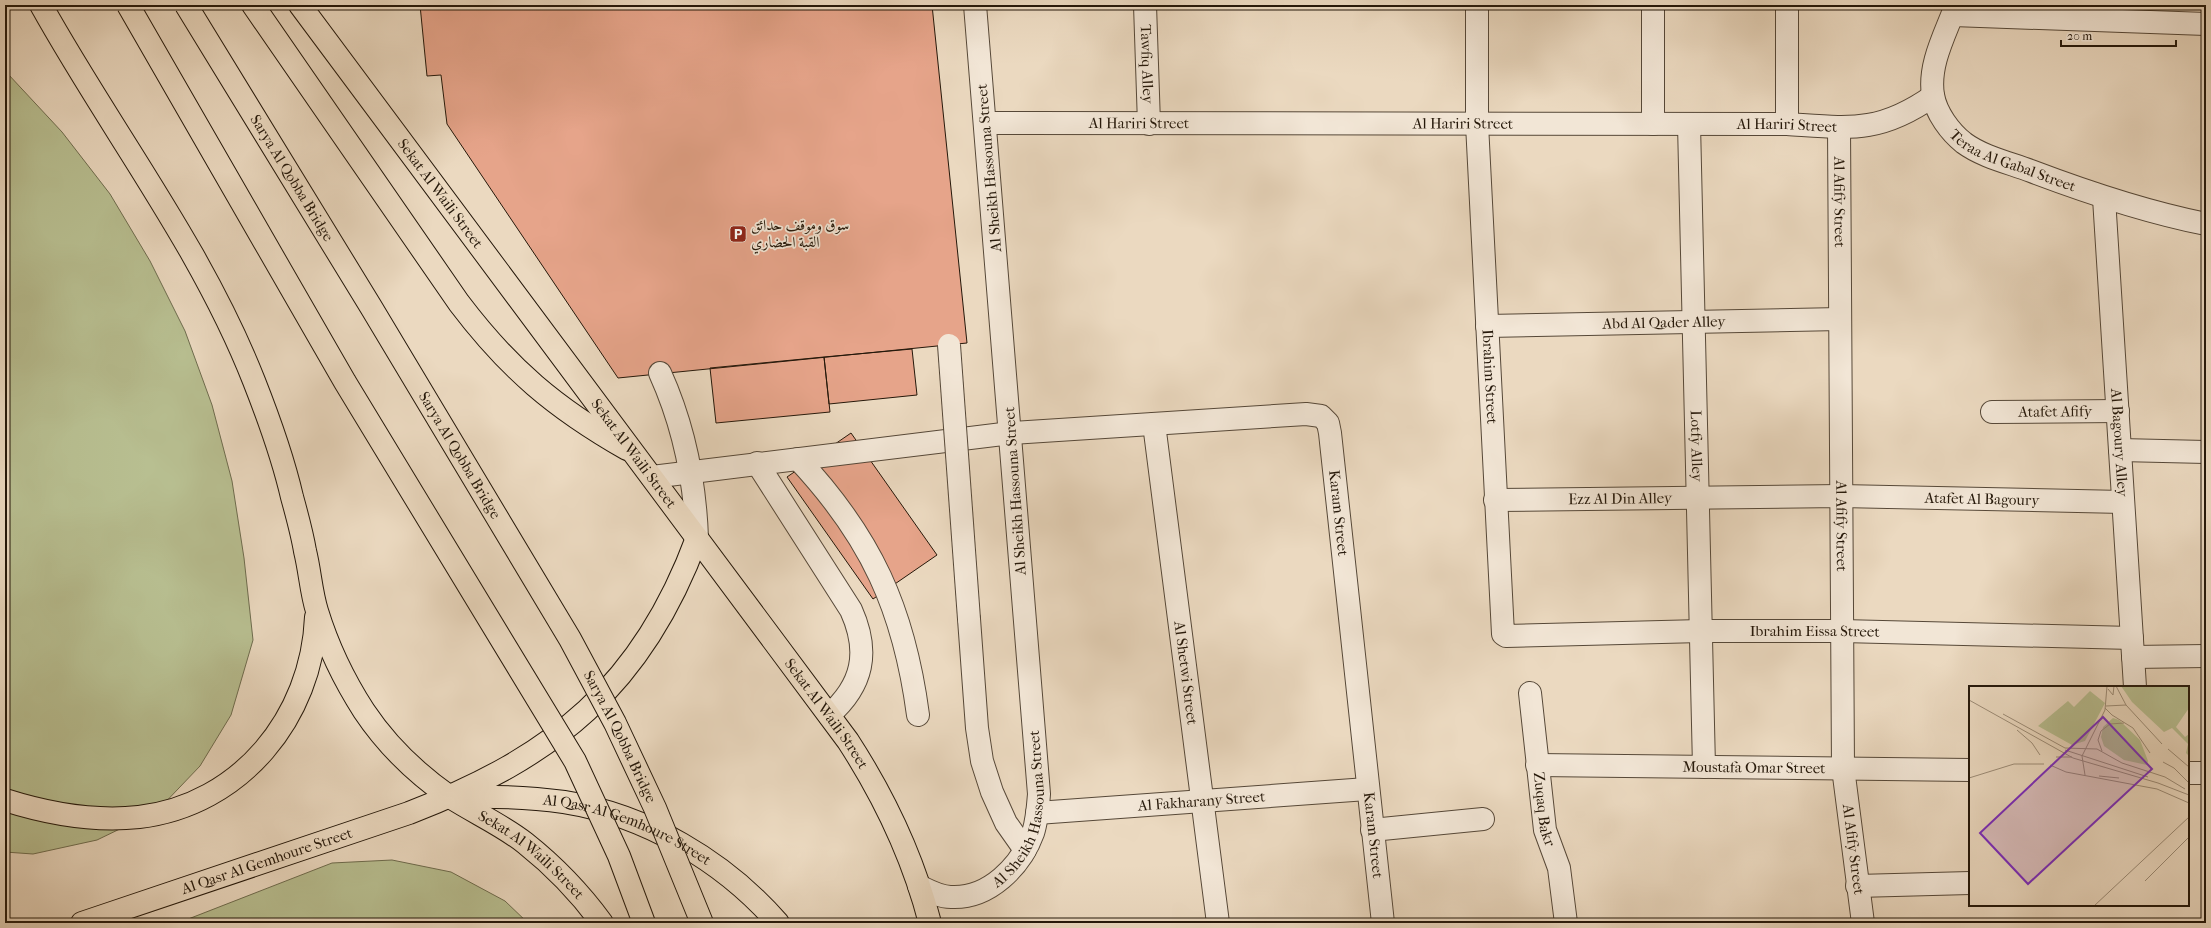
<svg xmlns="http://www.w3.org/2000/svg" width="2211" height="928" viewBox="0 0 2211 928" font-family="'IM FELL French Canon',Amiri,serif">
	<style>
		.green { fill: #b8bf91; stroke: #6e6c4e }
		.building { fill: #e6a48a; stroke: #25180a }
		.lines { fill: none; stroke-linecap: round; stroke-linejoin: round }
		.minor-casing { stroke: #564838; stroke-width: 24 }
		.major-casing { stroke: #25180a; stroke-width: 24 }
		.minor { stroke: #f2e6d6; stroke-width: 22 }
		.major { stroke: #ebd9c0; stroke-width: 22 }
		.minor-bridge-casing { stroke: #564838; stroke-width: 24; stroke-linecap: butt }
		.major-bridge-casing { stroke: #25180a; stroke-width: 24; stroke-linecap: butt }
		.minor-bridge { stroke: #f2e6d6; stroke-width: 22 }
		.major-bridge { stroke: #ebd9c0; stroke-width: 22 }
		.labels { text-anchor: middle; stroke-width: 3.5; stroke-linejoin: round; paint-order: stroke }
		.street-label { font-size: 15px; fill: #25180a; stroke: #f2e6d6 }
		.poi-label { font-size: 15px; fill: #25180a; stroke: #f2e6d6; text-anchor: start }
		.inset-road { fill: none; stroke: #9c8c77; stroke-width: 1 }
		.view { fill: #7b2cbf; fill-opacity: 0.15; stroke: #7b2cbf; stroke-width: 2 }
		.inset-edge { fill: none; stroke: #25180a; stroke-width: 2 }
	</style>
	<rect width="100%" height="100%" fill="#ebd9c0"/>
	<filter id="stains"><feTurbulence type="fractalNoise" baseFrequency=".005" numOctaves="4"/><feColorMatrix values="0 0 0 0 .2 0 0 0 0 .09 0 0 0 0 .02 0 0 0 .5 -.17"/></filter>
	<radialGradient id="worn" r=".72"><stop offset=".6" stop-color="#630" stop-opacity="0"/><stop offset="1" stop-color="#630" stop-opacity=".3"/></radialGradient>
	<path class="green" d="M8 74 62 132 110 194 150 261 185 331 212 405 232 481 244 558 253 640 231 715 200 766 157 811 97 840 33 854 5 852V77Z
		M392 860 451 872 505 901 528 923H178L332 863Z"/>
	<path class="building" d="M420 5H932L967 343 618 378 447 124 441 75 427 76Z
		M912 349 917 395 829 404 824 357Z
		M824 357 830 412 716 423 710 368Z
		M851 433 937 555 873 599 787 477Z"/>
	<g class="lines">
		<defs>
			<g id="minor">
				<path id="s1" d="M1145 5 1149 124"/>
				<path id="s2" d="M1477 5V124L1503 634 1506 636 1701 631H1842L2132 638"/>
				<path id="s3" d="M1956 5C1946 33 1928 64 1933 95 1936 113 1950 132 1964 143 1983 157 2010 163 2031 171 2089 193 2146 212 2206 224"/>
				<path d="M1953 15 2206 24"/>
				<path id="s4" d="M985 123 1787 124C1849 128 1879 134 1933 96"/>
				<path d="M1653 124V5"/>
				<path id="s5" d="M1689 124 1704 767"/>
				<path d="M1787 124V5"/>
				<path id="s6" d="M1839 127 1843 768 1863 923"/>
				<path id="s7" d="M2104 198 2135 687"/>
				<path id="s8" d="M1487 326 1840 319"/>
				<path d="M660 373C684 426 695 480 697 538"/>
				<path id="s9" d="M1992 412 2118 411"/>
				<path id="s10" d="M1154 424 1218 923"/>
				<path d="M2120 450 2206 452"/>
				<path d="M798 459C871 537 904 609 918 715"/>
				<path d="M757 463 851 610C870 652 863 685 829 715"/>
				<path id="s11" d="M652 477 1011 433 1306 414 1321 416 1328 423 1330 433 1383 923"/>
				<path id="s12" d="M1495 500 1841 496 2123 502"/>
				<path d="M969 619 977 728 982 761 992 792 1006 823 1025 850"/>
				<path d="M2133 657 2206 656"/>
				<path id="s13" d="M1530 693 1545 830 1559 868 1566 923"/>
				<path id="s14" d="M1537 765 1970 770"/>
				<path d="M2188 773H2206"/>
				<path id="s15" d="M1037 813 1367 789"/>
				<path d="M1372 830 1483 819"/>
				<path id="s16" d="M919 886C929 891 940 897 951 897 989 899 1021 866 1033 833 1037 821 1038 807 1039 794L975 5"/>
				<path d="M1857 886 1970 883"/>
			</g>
			<g id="major">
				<path id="s17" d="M41 5C111 131 201 246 254 381 269 419 283 458 292 497 297 515 302 533 305 551 310 571 311 592 317 611 328 647 344 680 364 711 386 744 417 774 450 797 475 813 502 825 525 843 554 866 580 893 602 923"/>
				<path d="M253 5 459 303C509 369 555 408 627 449"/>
				<path id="s18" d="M300 5 848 741C885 798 913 857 930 923"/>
				<path id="s19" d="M458 797C493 796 528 797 564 802 646 815 724 861 778 923"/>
				<path d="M5 800C49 814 93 822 139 817 241 805 312 717 316 617"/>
				<path id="s20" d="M82 923 409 813C554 757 642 687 697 538"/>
			</g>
		</defs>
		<use href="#minor" class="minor-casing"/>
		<use href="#major" class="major-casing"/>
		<use href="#minor" class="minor"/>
		<use href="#major" class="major"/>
		<defs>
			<path id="minor-bridge" d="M949 345 969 619"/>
			<g id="major-bridge">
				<path d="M128 5 345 382 575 761 619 856 644 923"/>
				<path id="s21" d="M186 5 371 307 570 639 615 723 655 808 702 923"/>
			</g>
		</defs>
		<use href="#minor-bridge" class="minor-bridge-casing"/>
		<use href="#major-bridge" class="major-bridge-casing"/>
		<use href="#minor-bridge" class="minor-bridge"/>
		<use href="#major-bridge" class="major-bridge"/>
	</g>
	<defs>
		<symbol id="parking-square" viewBox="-11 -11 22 22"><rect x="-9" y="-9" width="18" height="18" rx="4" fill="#8f2418" stroke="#f2e6d6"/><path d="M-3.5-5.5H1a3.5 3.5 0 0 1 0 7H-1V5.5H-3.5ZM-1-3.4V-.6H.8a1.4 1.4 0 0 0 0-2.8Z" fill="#fff"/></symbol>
	</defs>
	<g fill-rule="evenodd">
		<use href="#parking-square" x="728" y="224" width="20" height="20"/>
	</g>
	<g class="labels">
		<g class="street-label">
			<text dy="5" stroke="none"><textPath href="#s1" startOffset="59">Tawfiq Alley</textPath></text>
			<text dy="5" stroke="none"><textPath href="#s4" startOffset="154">Al Hariri Street</textPath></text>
			<text dy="5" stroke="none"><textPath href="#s4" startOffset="478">Al Hariri Street</textPath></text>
			<text dy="5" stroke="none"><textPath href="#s4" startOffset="802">Al Hariri Street</textPath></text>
			<text dy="5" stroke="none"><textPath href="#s3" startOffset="204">Teraa Al Gabal Street</textPath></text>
			<text transform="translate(989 168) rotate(-95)" y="5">Al Sheikh Hassouna Street</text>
			<text dy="5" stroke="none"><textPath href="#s21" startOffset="203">Sarya Al Qobba Bridge</textPath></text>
			<text dy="5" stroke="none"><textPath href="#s18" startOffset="235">Sekat Al Waili Street</textPath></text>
			<text dy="5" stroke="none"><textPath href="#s6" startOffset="75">Al Afify Street</textPath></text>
			<text dy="5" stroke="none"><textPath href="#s8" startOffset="177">Abd Al Qader Alley</textPath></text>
			<text dy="5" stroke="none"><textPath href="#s2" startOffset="372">Ibrahim Street</textPath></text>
			<text dy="5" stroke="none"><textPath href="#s9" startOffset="63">Atafet Afify</textPath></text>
			<text dy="5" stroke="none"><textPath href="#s7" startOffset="245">Al Bagoury Alley</textPath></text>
			<text dy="5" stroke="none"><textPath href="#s5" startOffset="322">Lotfy Alley</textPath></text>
			<text dy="5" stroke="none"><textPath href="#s18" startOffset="559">Sekat Al Waili Street</textPath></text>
			<text dy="5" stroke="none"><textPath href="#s21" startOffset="527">Sarya Al Qobba Bridge</textPath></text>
			<text transform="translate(1015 491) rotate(-94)" y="5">Al Sheikh Hassouna Street</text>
			<text dy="5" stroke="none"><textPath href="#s12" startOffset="125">Ezz Al Din Alley</textPath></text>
			<text dy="5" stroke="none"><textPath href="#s12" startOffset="487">Atafet Al Bagoury</textPath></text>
			<text dy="5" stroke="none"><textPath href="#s11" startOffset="773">Karam Street</textPath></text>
			<text dy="5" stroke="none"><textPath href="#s6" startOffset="399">Al Afify Street</textPath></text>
			<text dy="5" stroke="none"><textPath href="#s2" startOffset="942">Ibrahim Eissa Street</textPath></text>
			<text dy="5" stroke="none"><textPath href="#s10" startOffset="251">Al Shetwi Street</textPath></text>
			<text dy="5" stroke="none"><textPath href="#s18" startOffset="883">Sekat Al Waili Street</textPath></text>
			<text dy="5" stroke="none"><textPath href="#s21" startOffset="851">Sarya Al Qobba Bridge</textPath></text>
			<text dy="5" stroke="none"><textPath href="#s14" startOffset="217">Moustafa Omar Street</textPath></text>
			<text dy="5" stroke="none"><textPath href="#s15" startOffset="165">Al Fakharany Street</textPath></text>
			<text dy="5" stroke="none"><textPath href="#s16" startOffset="164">Al Sheikh Hassouna Street</textPath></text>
			<text dy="5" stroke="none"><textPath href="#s13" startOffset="117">Zuqaq Bakr</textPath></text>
			<text dy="5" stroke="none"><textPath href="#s19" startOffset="175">Al Qasr Al Gemhoure Street</textPath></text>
			<text dy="5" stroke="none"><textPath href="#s11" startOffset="1097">Karam Street</textPath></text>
			<text dy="5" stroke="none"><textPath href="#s6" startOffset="723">Al Afify Street</textPath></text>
			<text dy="5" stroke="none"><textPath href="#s17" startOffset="1005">Sekat Al Waili Street</textPath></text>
			<text dy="5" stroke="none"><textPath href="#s20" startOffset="195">Al Qasr Al Gemhoure Street</textPath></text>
		</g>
		<g class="poi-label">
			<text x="751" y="230">سوق وموقف حدائق<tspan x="751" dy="17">القبة الحضاري</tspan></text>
		</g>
	</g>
	<g transform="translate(1969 686)">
		<rect width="220" height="220" fill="#ebd9c0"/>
		<path d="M152 0H220V22L207 41 216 51 220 48V70L217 67 219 58 203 42 195 46 163 16ZM121 5 136 17 116 55 103 59 69 40 99 15 105 21ZM144 32 150 34 171 54 179 75 178 79 155 74 135 60 132 51 134 41Z" fill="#b8bf91"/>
		<path class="inset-road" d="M147 0 157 19 193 58M139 3 144 9 145 0M0 14 104 72 189 97 220 109M137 20 157 19M136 22 143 29 164 42 181 67M34 28 96 62 128 63 153 77 196 91 216 103M48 44 63 57 71 69M199 63 220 81M96 64 179 91M133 65 129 54 132 45 141 38 155 37M87 71H103M194 76 205 82 220 97M81 79 97 86 188 103 220 117M116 89 113 70 136 24 138 0M130 90 150 92M0 92 45 78H75M176 195 220 151M125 220 220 131"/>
		<path class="view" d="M134 31 183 83 59 198 11 147Z"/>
		<rect width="220" height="220" class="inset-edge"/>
	</g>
	<rect width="2211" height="928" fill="none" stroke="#ebd9c0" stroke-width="20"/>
	<rect x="6" y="6" width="2199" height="916" fill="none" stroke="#25180a" stroke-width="2"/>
	<rect x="10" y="10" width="2191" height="908" fill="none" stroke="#25180a"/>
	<path d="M2061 40v6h115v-6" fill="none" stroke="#25180a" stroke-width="2"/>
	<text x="2067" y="40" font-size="12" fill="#25180a" stroke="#f2e6d6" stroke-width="3" paint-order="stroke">20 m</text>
	<rect width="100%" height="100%" filter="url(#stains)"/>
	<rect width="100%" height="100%" fill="url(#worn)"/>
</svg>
